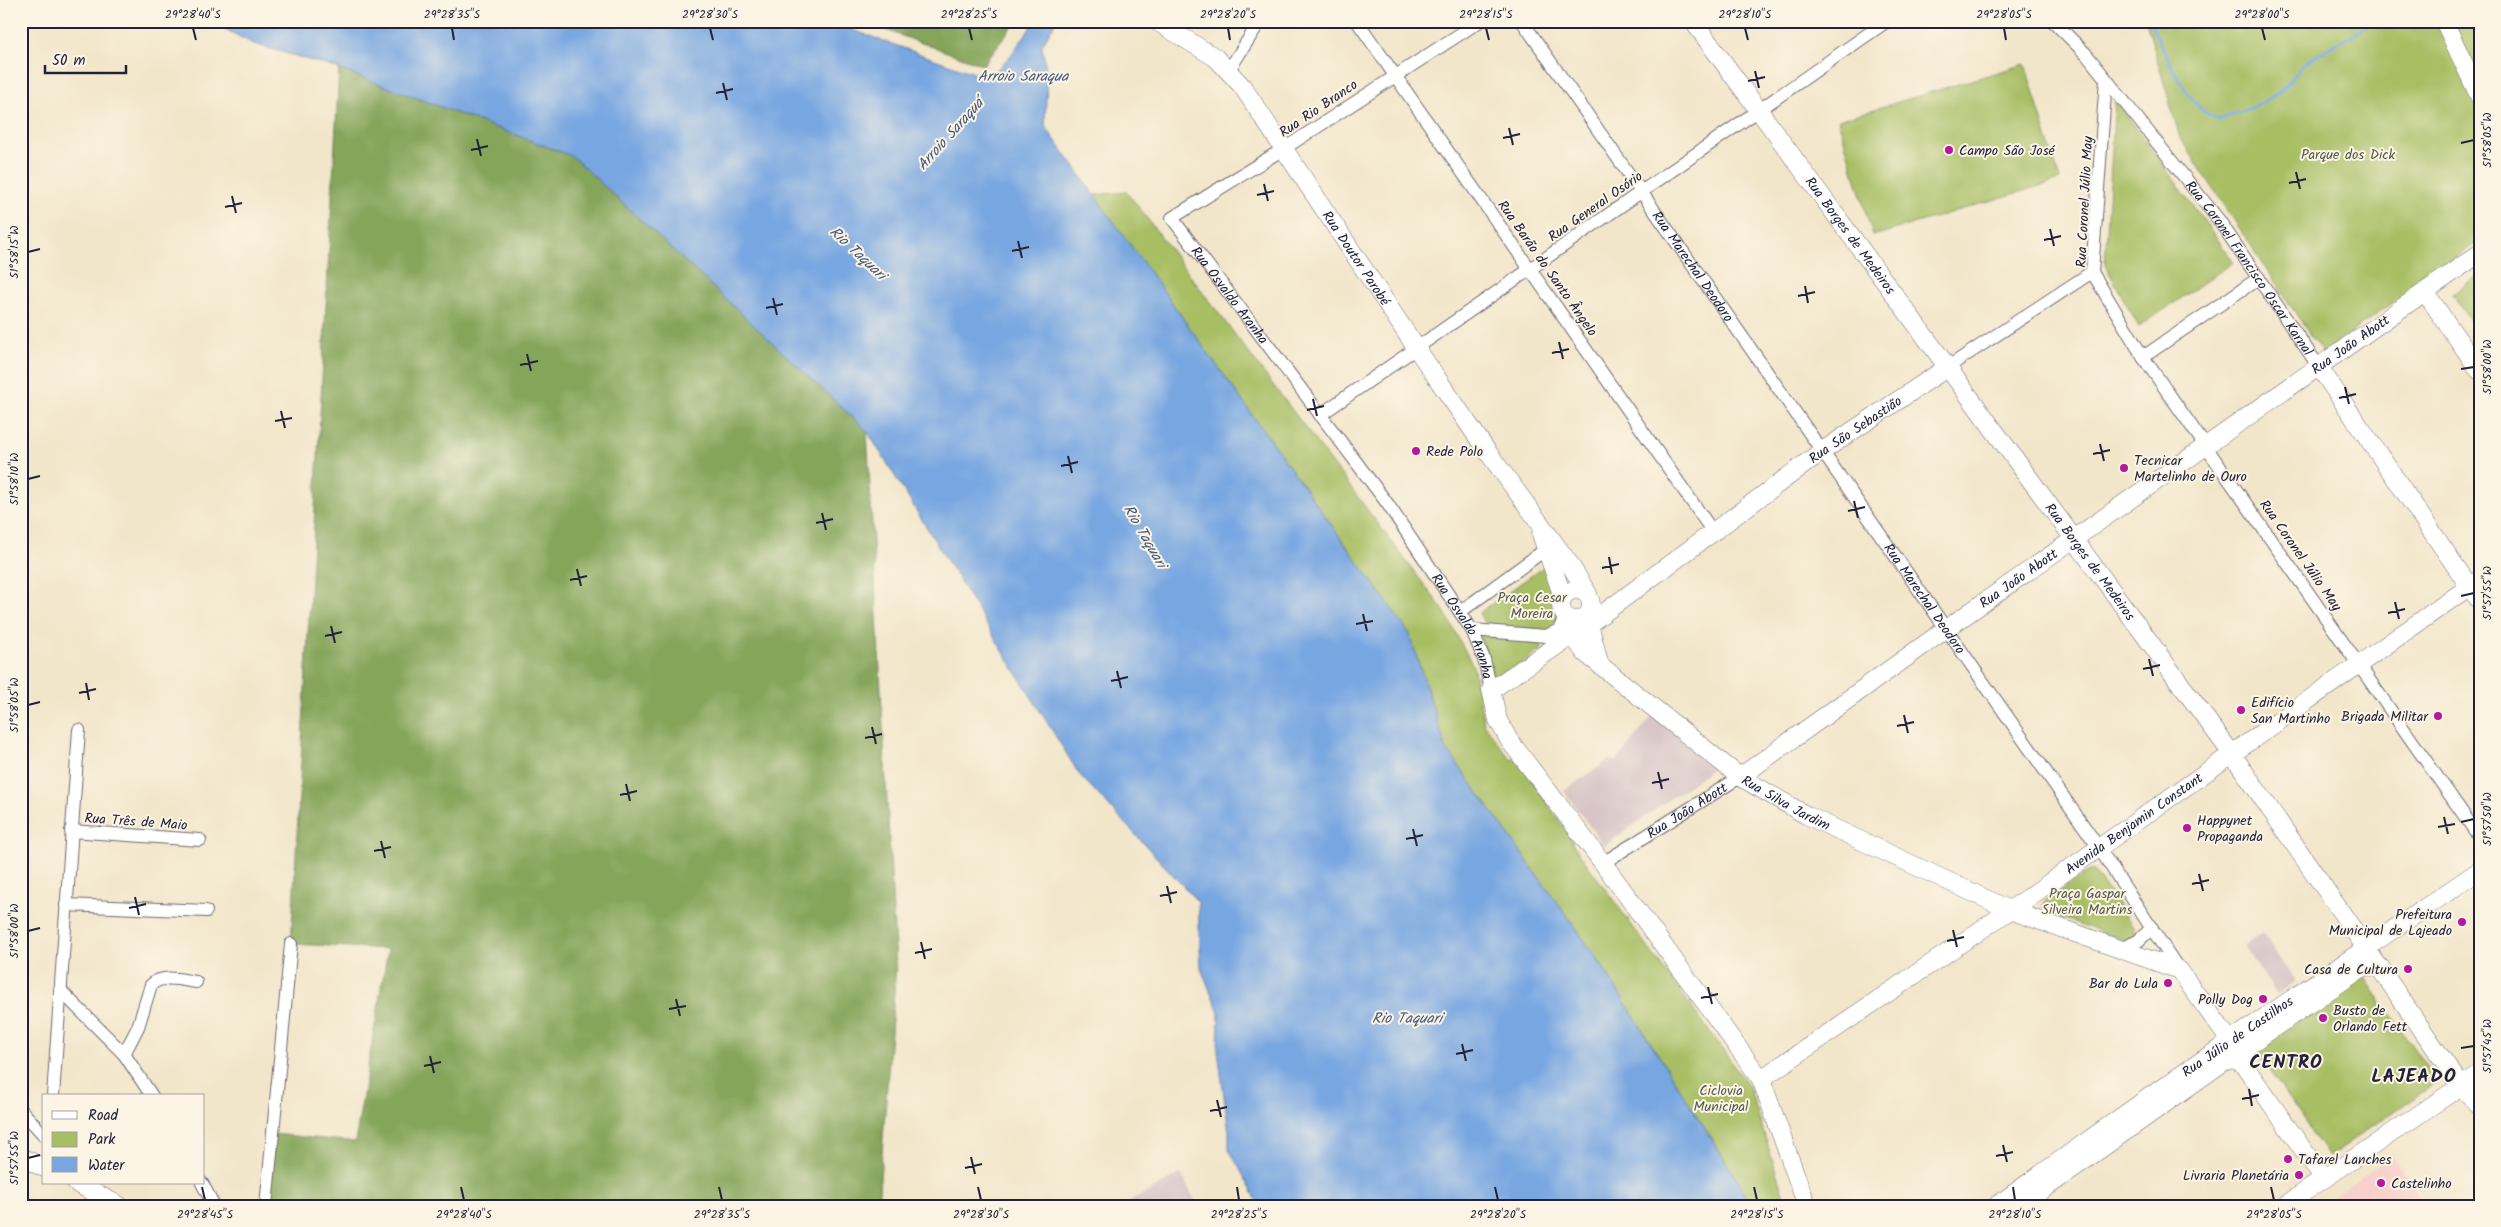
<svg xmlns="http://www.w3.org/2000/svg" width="2501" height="1227" viewBox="0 0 2501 1227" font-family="Kalam,sans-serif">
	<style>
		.built { fill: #f7d0cb }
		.industrial { fill: #d2bec2 }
		.green { fill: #a7be64; stroke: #647050 }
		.forest { fill: #85a55a; stroke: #54644a }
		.water { fill: #77a6e1; stroke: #4c648e }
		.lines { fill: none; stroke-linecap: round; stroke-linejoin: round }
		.stream { stroke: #77a6e1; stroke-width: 3 }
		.street-casing { stroke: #6b676d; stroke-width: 14 }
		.secondary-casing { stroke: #6b676d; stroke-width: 19 }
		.street { stroke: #fff; stroke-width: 12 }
		.secondary { stroke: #fff; stroke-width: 18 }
		.ticks { fill: none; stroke: #22223b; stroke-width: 2 }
		.poi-dot { fill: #b5179e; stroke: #fcf5e5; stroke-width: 2 }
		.labels { text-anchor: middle; stroke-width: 4; stroke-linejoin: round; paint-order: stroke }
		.street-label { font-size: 14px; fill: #22223b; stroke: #fcf5e5 }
		.poi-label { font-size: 14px; fill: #22223b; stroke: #fcf5e5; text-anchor: start }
		.park-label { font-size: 14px; fill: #515949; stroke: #fcf5e5 }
		.water-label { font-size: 15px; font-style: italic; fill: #44577d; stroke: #fcf5e5 }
		.district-label { font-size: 19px; font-weight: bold; letter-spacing: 1px; fill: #22223b; stroke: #fcf5e5 }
		.neatline { fill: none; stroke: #22223b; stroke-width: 2 }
		.ticks-label { font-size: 12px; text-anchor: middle; fill: #22223b }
	</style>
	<rect width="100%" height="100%" fill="#fcf5e5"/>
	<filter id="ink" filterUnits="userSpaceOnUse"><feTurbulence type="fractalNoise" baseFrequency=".02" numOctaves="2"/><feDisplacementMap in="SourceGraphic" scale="10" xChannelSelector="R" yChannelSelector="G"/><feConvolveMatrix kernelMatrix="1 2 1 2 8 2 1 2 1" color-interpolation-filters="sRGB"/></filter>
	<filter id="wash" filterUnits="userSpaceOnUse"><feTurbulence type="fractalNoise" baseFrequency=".0096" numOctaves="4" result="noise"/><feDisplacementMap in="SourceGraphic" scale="20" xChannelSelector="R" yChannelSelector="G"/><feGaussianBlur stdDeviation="1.12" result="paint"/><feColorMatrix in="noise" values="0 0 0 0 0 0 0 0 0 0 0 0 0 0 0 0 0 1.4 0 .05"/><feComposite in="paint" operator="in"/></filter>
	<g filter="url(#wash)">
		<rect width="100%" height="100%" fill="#f2e6ca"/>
		<path class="built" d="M2392 1155 2426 1206H2320L2335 1195Z"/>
		<path class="industrial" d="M1653 715 1716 766 1604 846 1564 791 1610 759 1616 762Z
			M2262 933 2295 981 2277 995 2244 946Z
			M1181 1174 1198 1206H1122L1180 1174Z"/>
		<path class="green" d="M2146 21H2480V241L2322 353 2180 138Z
			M2025 64 2060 180 1873 236 1838 120Z
			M2115 99 2234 262 2139 327 2105 265Z
			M1127 192 1444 611 1473 666 1484 724 1511 760 1516 757 1573 841 1571 842 1749 1086 1787 1206H1748L1740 1184 1597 958 1446 748 1409 633 1094 195Z
			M2480 274V334L2452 294Z
			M1546 565 1562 624 1551 631 1485 624 1479 613Z
			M1480 636 1539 641 1542 649 1494 684Z
			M2092 869 2133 926 2135 935 2131 939 2124 940 2048 913 2043 907 2045 901Z
			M2363 975 2437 1082 2329 1157 2255 1050Z"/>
		<path class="forest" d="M848 21H1016L983 65 880 28Z
			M339 69 572 156 867 431 896 966 878 1206H266L273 1134 355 1142 388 949 291 944Z"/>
		<path class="water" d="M210 21H827L988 78 1011 55 1035 21H1056L1042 45 1047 75 1045 126 1409 633 1446 748 1597 958 1740 1184 1748 1206H1260L1229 1149V1133L1218 1051 1219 1012 1201 969 1198 902 1079 774 867 431 572 156 339 69 251 43Z"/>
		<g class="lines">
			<path class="stream" d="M2150 21C2160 45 2181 89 2199 107 2204 113 2212 116 2219 120 2241 111 2267 105 2284 87 2293 79 2300 66 2310 59 2331 45 2354 37 2373 21"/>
		</g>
	</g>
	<g filter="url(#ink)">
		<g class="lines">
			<defs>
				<g id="street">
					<path d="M1357 21 1713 532"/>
					<path id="s1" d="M1480 21 1285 148 1172 218 1387 503 1472 630 1484 659 1491 690"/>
					<path id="s2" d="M1522 21 2099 848 2179 970"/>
					<path id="s3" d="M2053 21 2086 54 2218 219 2319 367"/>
					<path d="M1229 70 1260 21"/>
					<path d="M2106 79 2092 272 2143 357 2480 838"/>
					<path d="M2143 357 2259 278"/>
					<path d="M1948 367 2092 272"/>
					<path d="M1320 415 1887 21"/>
					<path d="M1460 612 1546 549"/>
					<path d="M1472 630 1546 636 1559 630 1565 616"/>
					<path d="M71 831 200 840"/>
					<path id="s4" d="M1603 863 1740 777"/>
					<path d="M66 905 206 911"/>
					<path d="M2122 948 2138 941 2152 928"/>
					<path d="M60 990 124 1054 152 1096"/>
					<path d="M124 1054 138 1027 151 985C162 974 182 980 196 982"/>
					<path d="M53 1096 79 730"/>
					<path d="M21 1110 44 1135"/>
					<path d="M202 1183 214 1206"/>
					<path d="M266 1206 291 944"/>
				</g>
				<g id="secondary">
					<path id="s5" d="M1156 21 1216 58 1242 86 1417 349 1487 451 1569 563 1588 594"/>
					<path id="s6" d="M1693 21 2232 754 2461 1086 2480 1107"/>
					<path d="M2444 21 2480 98"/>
					<path d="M2425 292 2480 371"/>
					<path d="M2319 367 2480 602"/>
					<path d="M1541 534 1563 597"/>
					<circle cx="1576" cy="605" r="15"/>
					<path d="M1587 616 1599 662"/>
					<path id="s7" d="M1567 618 1573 636 1585 653 1740 777 1806 815 2010 910 2179 970 2230 1041 2244 1065 2323 1178"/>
					<path id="s8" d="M1740 777 1946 629 2480 253"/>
					<path d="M2244 1065 2243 1054 2250 1044 2359 970 2367 966 2381 968"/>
					<path id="s9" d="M1761 1079 2025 900 2480 579"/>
					<path d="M21 1157 44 1168"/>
					<path d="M76 1183 120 1206"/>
					<path id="s10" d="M1807 1206 1761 1079 1603 863 1509 740 1498 720 1491 690 1589 624 1821 452 1948 367"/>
					<path id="s11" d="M1996 1206 2159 1090 2480 870"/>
					<path d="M2020 1206 2225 1061 2235 1059 2244 1065"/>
					<path d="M2284 1206 2480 1073"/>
				</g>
			</defs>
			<use href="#street" class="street-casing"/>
			<use href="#secondary" class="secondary-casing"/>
			<use href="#street" class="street"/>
			<use href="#secondary" class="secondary"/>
		</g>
	</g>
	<path class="ticks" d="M193 28 196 40M452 28 454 40M710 28 713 40M969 28 972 40M1228 28 1230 40M1486 28 1489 40M1745 28 1748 40M2004 28 2006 40M2262 28 2265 40M1755 71 1759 88M1748 81 1765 77M723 83 727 100M716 93 733 89M1509 128 1513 145M1503 138 1520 134M477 139 481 156M2461 143 2474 140M471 150 488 146M2296 172 2300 189M2289 183 2306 179M1264 184 1268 201M1257 195 1274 191M232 196 236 213M225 207 242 203M2050 229 2054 246M2044 240 2061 236M1018 241 1022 258M1012 251 1029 247M28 252 40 249M1805 286 1808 303M1798 296 1815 292M773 298 777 315M766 308 783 304M1559 342 1563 359M1552 353 1569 349M527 354 531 371M520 365 538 361M2461 369 2474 367M2345 387 2349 404M2339 398 2356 394M1313 399 1317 416M1307 410 1324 406M281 411 285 428M275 421 292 418M2100 444 2104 461M2093 454 2110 450M1068 456 1072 473M1061 466 1078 462M28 479 40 476M1854 501 1858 518M1848 511 1865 507M822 513 826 530M816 523 833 519M1609 557 1612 574M1602 568 1619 564M577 569 581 586M570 580 587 576M2461 596 2474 593M2395 602 2399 619M2388 613 2405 609M1363 614 1367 631M1356 624 1373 621M331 626 335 643M325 636 342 632M2149 659 2153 676M2143 669 2160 665M1117 671 1121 688M1111 681 1128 677M86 683 89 700M79 693 96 689M28 705 40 702M1904 715 1908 733M1897 726 1914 722M872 727 876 744M865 738 882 734M1658 772 1662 789M1652 783 1669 779M626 784 630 801M620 795 637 791M2444 817 2448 834M2461 822 2474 819M2438 827 2455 824M1413 829 1417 846M1406 839 1423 835M381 841 385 858M374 851 391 847M2199 874 2203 891M2192 884 2209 880M1167 886 1171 903M1160 896 1177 892M135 897 139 915M129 908 146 904M1953 930 1957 947M28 931 40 928M1947 941 1964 937M921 942 925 959M915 953 932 949M1708 987 1712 1004M1701 998 1718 994M676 999 680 1016M669 1009 686 1006M1462 1044 1466 1061M2461 1048 2474 1046M1456 1054 1473 1050M430 1056 434 1073M424 1066 441 1062M2249 1089 2252 1106M2242 1099 2259 1095M1217 1100 1221 1117M1210 1111 1227 1107M2003 1145 2007 1162M1996 1156 2013 1152M971 1157 975 1174M28 1158 40 1155M965 1168 982 1164M202 1187 205 1200M461 1187 464 1200M719 1187 722 1200M978 1187 981 1200M1237 1187 1239 1200M1495 1187 1498 1200M1754 1187 1757 1200M2013 1187 2015 1200M2271 1187 2274 1200"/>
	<g class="poi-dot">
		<circle cx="1949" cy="150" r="5"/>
		<circle cx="1416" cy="451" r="5"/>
		<circle cx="2124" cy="468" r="5"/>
		<circle cx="2241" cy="710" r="5"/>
		<circle cx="2438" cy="716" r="5"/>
		<circle cx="2187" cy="828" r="5"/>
		<circle cx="2462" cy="922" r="5"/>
		<circle cx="2408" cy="969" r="5"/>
		<circle cx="2168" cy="983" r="5"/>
		<circle cx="2263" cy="999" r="5"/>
		<circle cx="2323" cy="1018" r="5"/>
		<circle cx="2288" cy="1159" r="5"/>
		<circle cx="2299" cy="1175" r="5"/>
		<circle cx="2381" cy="1183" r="5"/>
	</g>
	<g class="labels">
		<g class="street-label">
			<text transform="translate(1318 108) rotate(-34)" y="5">Rua Rio Branco</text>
			<text transform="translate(2084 202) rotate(-87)" y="5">Rua Coronel Júlio May</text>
			<text transform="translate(1595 206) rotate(-35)" y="5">Rua General Osório</text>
			<text dy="5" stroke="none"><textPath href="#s6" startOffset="266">Rua Borges de Medeiros</textPath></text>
			<text dy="5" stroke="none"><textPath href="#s5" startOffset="315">Rua Doutor Parobé</textPath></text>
			<text dy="5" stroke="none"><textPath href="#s2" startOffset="299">Rua Marechal Deodoro</textPath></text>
			<text transform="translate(1548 268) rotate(55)" y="5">Rua Barão do Santo Ângelo</text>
			<text dy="5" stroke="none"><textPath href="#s3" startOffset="316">Rua Coronel Francisco Oscar Karnal</textPath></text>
			<text dy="5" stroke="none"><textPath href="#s1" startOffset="462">Rua Osvaldo Aranha</textPath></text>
			<text dy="5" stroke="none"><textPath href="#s8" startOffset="748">Rua João Abott</textPath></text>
			<text dy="5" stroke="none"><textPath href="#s10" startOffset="1059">Rua São Sebastião</textPath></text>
			<text transform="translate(2301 555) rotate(55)" y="5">Rua Coronel Júlio May</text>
			<text dy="5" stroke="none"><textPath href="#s6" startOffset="671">Rua Borges de Medeiros</textPath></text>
			<text dy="5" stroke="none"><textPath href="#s8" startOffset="342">Rua João Abott</textPath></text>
			<text dy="5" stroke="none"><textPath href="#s2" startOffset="704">Rua Marechal Deodoro</textPath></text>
			<text dy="5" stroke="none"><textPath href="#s1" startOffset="868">Rua Osvaldo Aranha</textPath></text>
			<text dy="5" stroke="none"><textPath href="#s7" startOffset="291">Rua Silva Jardim</textPath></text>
			<text dy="5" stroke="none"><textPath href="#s4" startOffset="99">Rua João Abott</textPath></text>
			<text transform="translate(136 821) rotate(4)" y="5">Rua Três de Maio</text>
			<text dy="5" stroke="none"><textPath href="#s9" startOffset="452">Avenida Benjamin Constant</textPath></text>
			<text dy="5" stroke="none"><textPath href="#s11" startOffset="295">Rua Júlio de Castilhos</textPath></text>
		</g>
		<g class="poi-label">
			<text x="1959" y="155">Campo São José</text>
			<text x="1426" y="456">Rede Polo</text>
			<text x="2134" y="465">Tecnicar<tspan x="2134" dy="16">Martelinho de Ouro</tspan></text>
			<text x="2251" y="707">Edifício<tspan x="2251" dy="16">San Martinho</tspan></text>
			<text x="2428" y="721" text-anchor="end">Brigada Militar</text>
			<text x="2197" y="825">Happynet<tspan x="2197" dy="16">Propaganda</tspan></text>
			<text x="2452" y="919" text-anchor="end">Prefeitura<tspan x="2452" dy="16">Municipal de Lajeado</tspan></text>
			<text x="2398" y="974" text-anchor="end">Casa de Cultura</text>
			<text x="2158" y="988" text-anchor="end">Bar do Lula</text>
			<text x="2253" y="1004" text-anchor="end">Polly Dog</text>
			<text x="2333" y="1015">Busto de<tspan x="2333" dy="16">Orlando Fett</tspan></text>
			<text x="2298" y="1164">Tafarel Lanches</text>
			<text x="2289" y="1180" text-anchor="end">Livraria Planetária</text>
			<text x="2391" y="1188">Castelinho</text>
		</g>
		<g class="park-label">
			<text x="2348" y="159">Parque dos Dick</text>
			<text x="1532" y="602">Praça Cesar<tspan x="1532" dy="16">Moreira</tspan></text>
			<text x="2087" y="898">Praça Gaspar<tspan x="2087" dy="16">Silveira Martins</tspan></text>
			<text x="1721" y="1095">Ciclovia<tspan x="1721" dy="16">Municipal</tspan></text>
		</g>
		<g class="water-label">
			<text x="1023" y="81">Arroio Saraqua</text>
			<text transform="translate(950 134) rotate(-48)" y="5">Arroio Saraquá</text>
			<text transform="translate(858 253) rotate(43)" y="5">Rio Taquari</text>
			<text transform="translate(1145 536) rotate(60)" y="5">Rio Taquari</text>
			<text x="1407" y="1023">Rio Taquari</text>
		</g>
		<g class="district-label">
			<text x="2286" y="1068">CENTRO</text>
			<text x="2414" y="1082">LAJEADO</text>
		</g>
	</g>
	<rect width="2501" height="1227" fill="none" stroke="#fcf5e5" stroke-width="55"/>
	<rect x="42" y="1094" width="162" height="90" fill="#fcf5e5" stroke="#a5a1a1"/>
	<rect x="52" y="1111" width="25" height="8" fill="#ffffff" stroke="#a5a1a1"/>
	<text x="88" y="1120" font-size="15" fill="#22223b">Road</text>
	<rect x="52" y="1132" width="25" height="15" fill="#a7be64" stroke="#a5a1a1"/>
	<text x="88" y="1144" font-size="15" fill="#22223b">Park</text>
	<rect x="52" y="1157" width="25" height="15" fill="#77a6e1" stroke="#a5a1a1"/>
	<text x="88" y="1170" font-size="15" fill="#22223b">Water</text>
	<path d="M45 65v8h81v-8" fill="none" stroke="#22223b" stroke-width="2.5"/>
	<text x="52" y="65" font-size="15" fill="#22223b" stroke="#fcf5e5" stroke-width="4" paint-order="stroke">50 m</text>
	<rect x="28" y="28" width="2446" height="1172" class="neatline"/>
	<g class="ticks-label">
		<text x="193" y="18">29°28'40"S</text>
		<text x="452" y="18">29°28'35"S</text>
		<text x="710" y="18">29°28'30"S</text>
		<text x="969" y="18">29°28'25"S</text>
		<text x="1228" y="18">29°28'20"S</text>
		<text x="1486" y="18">29°28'15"S</text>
		<text x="1745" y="18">29°28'10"S</text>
		<text x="2004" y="18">29°28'05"S</text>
		<text x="2262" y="18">29°28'00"S</text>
		<text transform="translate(2487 140) rotate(-90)" y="4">51°58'05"W</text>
		<text transform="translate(14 252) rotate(-90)" y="4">51°58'15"W</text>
		<text transform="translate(2487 367) rotate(-90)" y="4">51°58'00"W</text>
		<text transform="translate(14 479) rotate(-90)" y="4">51°58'10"W</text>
		<text transform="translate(2487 593) rotate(-90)" y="4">51°57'55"W</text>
		<text transform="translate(14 705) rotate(-90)" y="4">51°58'05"W</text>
		<text transform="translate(2487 819) rotate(-90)" y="4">51°57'50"W</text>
		<text transform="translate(14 931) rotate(-90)" y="4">51°58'00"W</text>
		<text transform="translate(2487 1046) rotate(-90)" y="4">51°57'45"W</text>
		<text transform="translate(14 1158) rotate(-90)" y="4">51°57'55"W</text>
		<text x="205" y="1218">29°28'45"S</text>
		<text x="464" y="1218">29°28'40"S</text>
		<text x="722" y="1218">29°28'35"S</text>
		<text x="981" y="1218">29°28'30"S</text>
		<text x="1239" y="1218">29°28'25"S</text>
		<text x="1498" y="1218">29°28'20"S</text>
		<text x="1757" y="1218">29°28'15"S</text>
		<text x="2015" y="1218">29°28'10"S</text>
		<text x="2274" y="1218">29°28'05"S</text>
	</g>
</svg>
